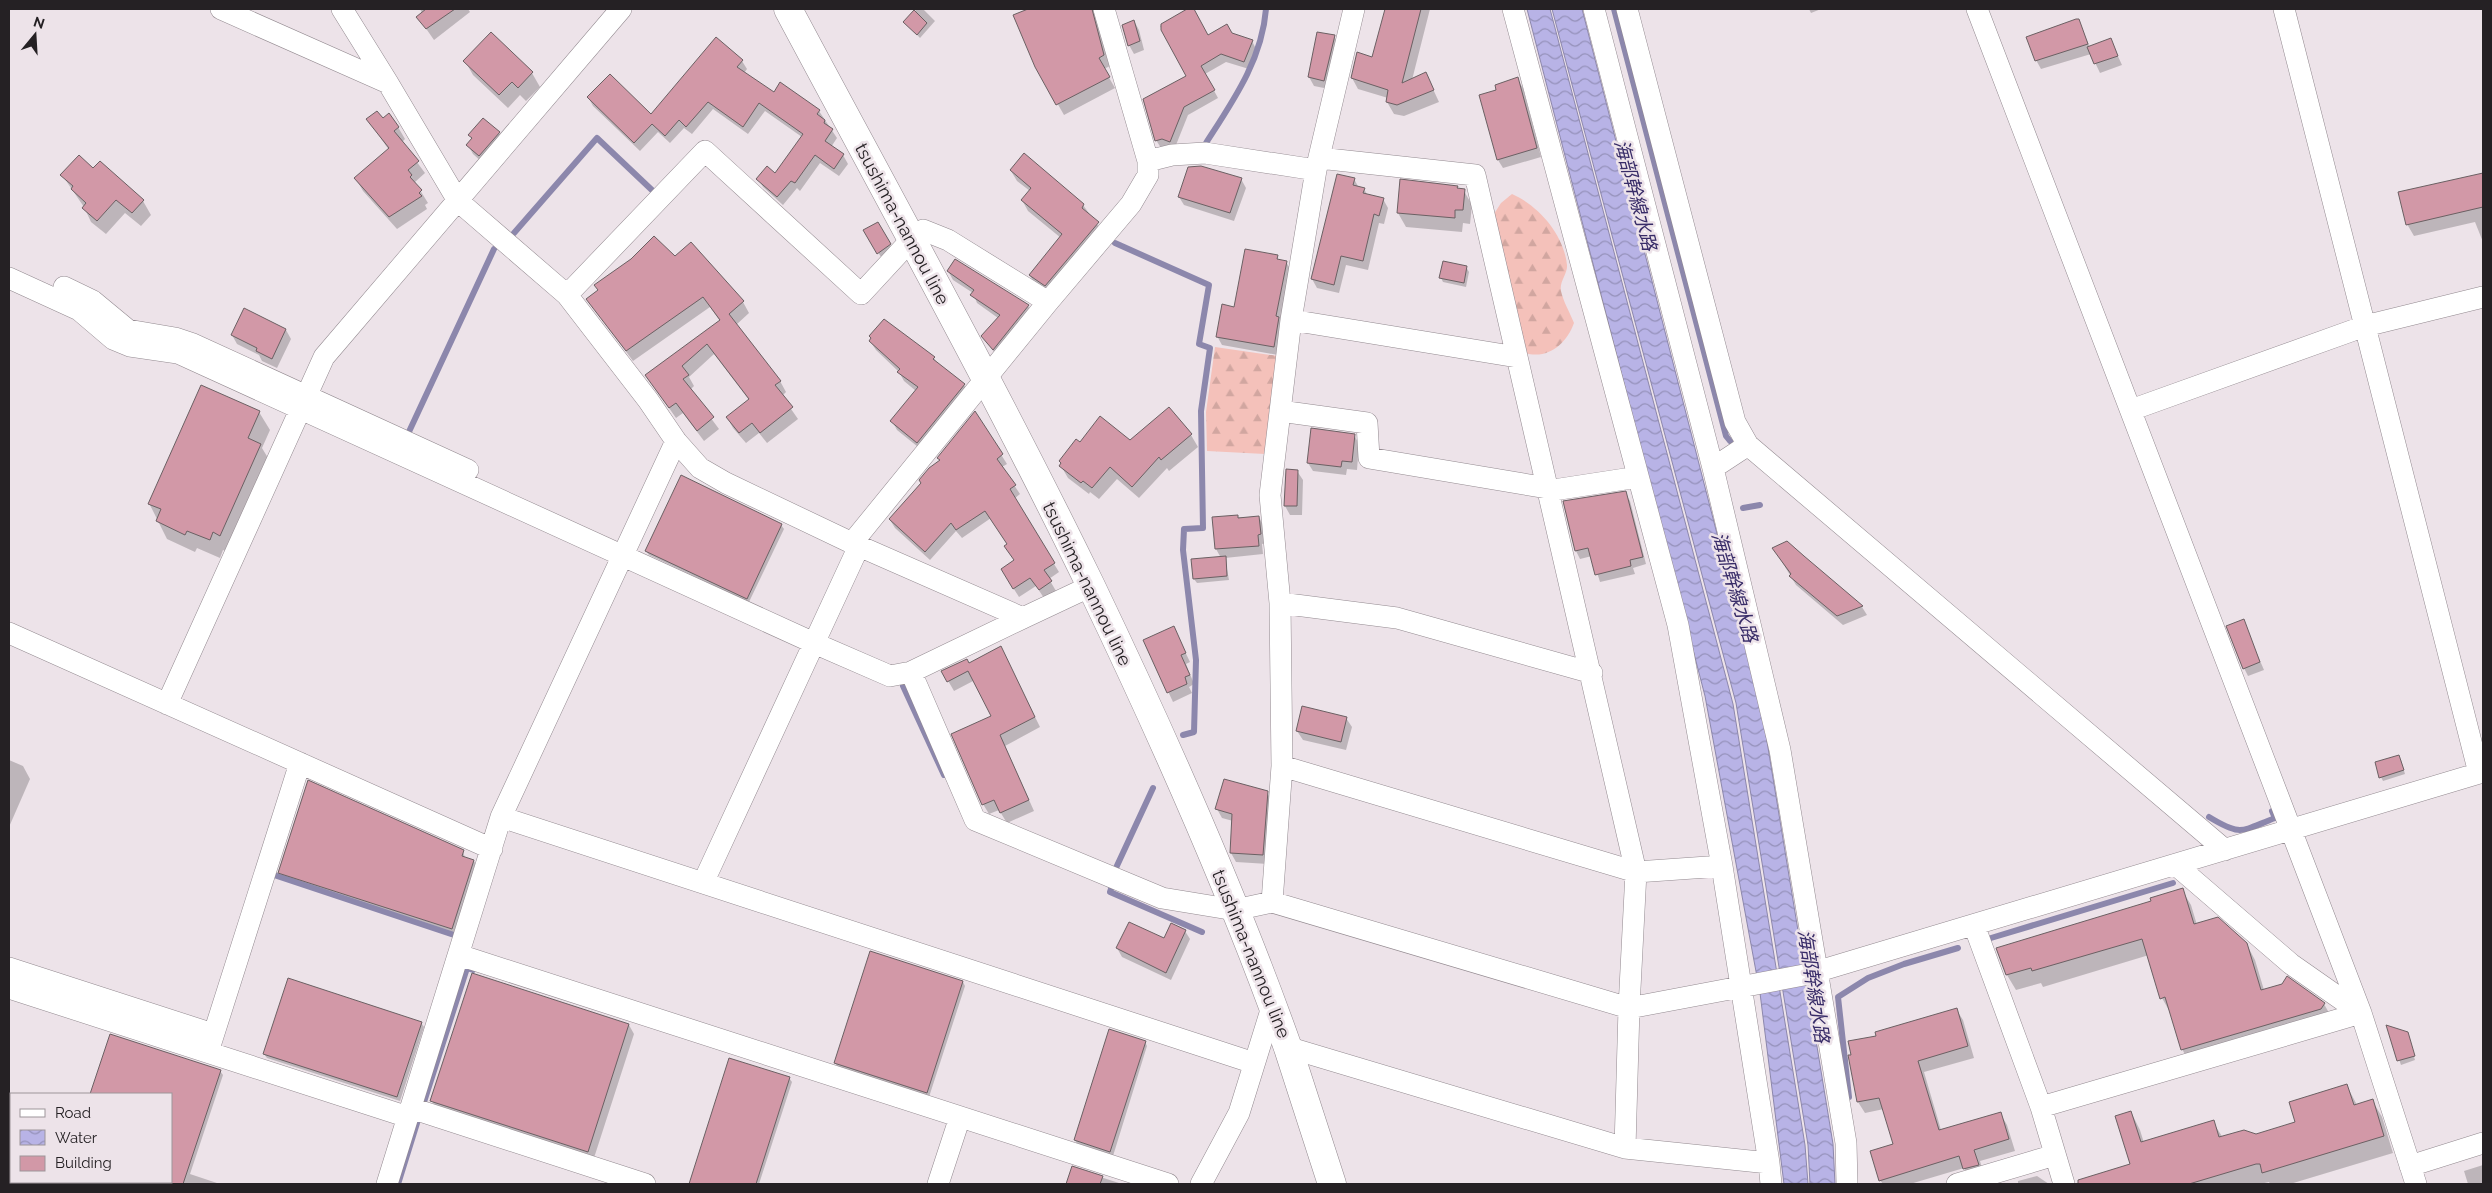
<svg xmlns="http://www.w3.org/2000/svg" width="2492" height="1193" viewBox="0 0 2492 1193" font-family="Raleway,'Noto Sans JP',sans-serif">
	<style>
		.forest { fill: url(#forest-firs) }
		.water { fill: url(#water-waves); stroke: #8c87ac }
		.shadow { fill: #0003 }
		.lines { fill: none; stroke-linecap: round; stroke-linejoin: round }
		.stream { stroke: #8c87ac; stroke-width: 6 }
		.building { fill: #d298a7; stroke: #6b6063 }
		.street-casing { stroke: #938a90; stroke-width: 22 }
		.primary-casing { stroke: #938a90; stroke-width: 29 }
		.street { stroke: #fff; stroke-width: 21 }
		.primary { stroke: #fff; stroke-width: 28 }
		.labels { text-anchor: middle; stroke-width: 5; stroke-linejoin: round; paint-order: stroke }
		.street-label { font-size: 18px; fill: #252124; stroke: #ede3e9 }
		.water-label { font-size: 19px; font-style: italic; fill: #382c68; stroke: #ede3e9 }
	</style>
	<defs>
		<pattern id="forest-firs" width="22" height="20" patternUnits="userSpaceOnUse" patternTransform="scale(1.25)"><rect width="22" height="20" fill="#f4c1ba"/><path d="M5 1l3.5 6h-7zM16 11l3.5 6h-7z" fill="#d1a6a0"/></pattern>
		<pattern id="water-waves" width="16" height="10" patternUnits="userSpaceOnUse" patternTransform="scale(1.25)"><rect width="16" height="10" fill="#b8b3e6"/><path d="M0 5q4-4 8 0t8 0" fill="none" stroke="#9591ba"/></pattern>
	</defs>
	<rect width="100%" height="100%" fill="#ede3e9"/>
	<path class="forest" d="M1512 194C1539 206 1564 235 1567 265 1568 273 1559 282 1561 291 1563 301 1570 313 1574 323 1566 345 1546 361 1523 352L1492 217 1501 203Z
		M1215 347 1278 356 1265 454 1207 451 1206 412Z"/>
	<path class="water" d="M1527 9H1550L1733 704 1805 1145 1808 1184H1784L1760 993 1705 696Z
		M1552 9H1582L1761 705 1833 1144 1835 1184H1810L1808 1145 1736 703Z"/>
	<path class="shadow" d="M420 9H468L470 12 434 40 418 17 422 13Z
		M917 9H923L935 21 920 38 905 22Z
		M1031 9H1096L1110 66 1104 69 1115 88 1064 115 1036 66 1015 16Z
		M1190 9H1192L1208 36 1231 34 1252 41 1256 49 1249 69 1226 62 1205 74 1218 98 1188 115 1174 150 1161 148 1156 140 1188 77 1160 26Z
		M1386 9H1430L1412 80 1426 74 1439 102 1404 116 1394 114 1387 102 1388 98 1358 89 1352 78 1373 59Z
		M1809 9H1821L1811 13Z
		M1134 21 1139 30 1144 50 1134 54 1129 45Z
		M2078 21 2090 47 2110 39 2122 65 2100 73 2091 54 2041 69 2036 60Z
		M1334 36 1339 46 1329 89 1314 86 1309 77Z
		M717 39 742 61 747 69 744 73 774 94 781 84 819 111 837 138 831 147 843 155 848 164 839 176 820 163 800 191 797 188 783 205 763 187 758 179 775 175 802 137 765 111 748 134 713 109 692 134 684 128 670 143 658 132 640 151 593 106 588 97 651 116Z
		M465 61 532 73 540 87 526 101 520 95 508 108 473 75Z
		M1517 79 1523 88 1541 157 1503 168 1498 160V91Z
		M382 119 398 127 405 139 402 142 425 173 415 182 428 203 425 205 427 209 397 229 363 191 356 179 389 150 368 120Z
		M499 133 504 141 484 164 473 154 468 145 472 139 470 135Z
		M1024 155 1083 205 1104 234 1052 295 1036 286 1030 276 1061 238 1028 211 1022 200 1030 191 1017 181 1011 171Z
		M100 162 143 201 151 215 141 226 125 213 106 234 91 222 84 207 62 175 93 170Z
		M2483 174V242L2475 222 2414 236 2407 224 2400 193Z
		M1241 179 1246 188 1234 221 1184 205 1179 197Z
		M1354 179 1359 188 1364 189 1368 196 1383 199 1388 208 1384 224 1379 223 1368 270 1346 265 1339 293 1317 288 1312 279Z
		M1457 187 1459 190 1464 191 1472 205 1470 224 1463 223 1462 232 1406 227 1398 213Z
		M877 223 892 248 881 257 865 231Z
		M691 244 743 302 749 313 736 325 780 381 786 392 782 396 798 419 767 443 759 433 746 443 733 428 727 417 749 400 714 354 689 377 694 386 690 390 719 429 704 441 683 413 676 418 646 375 720 321 710 307 633 361 587 299 675 258Z
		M1277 257 1279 261 1286 262 1291 270 1278 355 1222 345 1217 336 1235 308Z
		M956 261 1028 306 1033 315 998 358 983 336 998 318 977 303 973 293 953 280 948 271Z
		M1466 267 1469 272 1466 287 1443 282 1441 278Z
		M286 330 291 339 277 368 262 361 259 355 237 344 232 335Z
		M870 341 934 358 937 363 964 385 969 394 923 451 897 430 892 421 916 391 904 381 899 372 876 350Z
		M259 412 270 430 262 448 271 463 231 553 223 550 220 558 197 548 195 552 167 539 149 503Z
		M975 413 1007 464 1002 467 1020 494 1014 499 1059 572 1049 579 1056 591 1044 598 1036 586 1019 597 1007 578 1015 561 1008 544 991 518 962 538 956 531 930 560 895 528 890 520 940 462 939 458Z
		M1191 435 1198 447 1169 471 1167 468 1139 498 1117 479 1099 499 1090 492 1089 494 1068 478 1061 466 1060 462 1080 443 1130 442Z
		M1354 435 1359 444 1357 470 1347 469 1346 475 1313 471 1308 463Z
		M1297 471 1303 480 1302 515H1290L1285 506Z
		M1625 493 1630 501 1646 564 1633 568 1635 574 1600 582 1592 556 1580 559 1576 551 1565 502Z
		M1259 517 1264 527 1266 543 1262 544 1263 554 1225 558 1229 580 1197 583 1194 579 1221 558 1216 549 1213 518Z
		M781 525 784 529 749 602 649 555 646 551Z
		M1787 542 1862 607 1867 615 1843 625 1796 585 1779 557Z
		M2243 621 2264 670 2248 676 2244 668Z
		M1178 637 1190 662 1186 664 1194 684 1189 687 1192 693 1173 702 1144 640Z
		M1006 658 1040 727 1005 746 1034 811 1007 823 999 810 989 814 983 804 993 716 975 680 954 691 943 672Z
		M1346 718 1352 727 1346 750 1303 740 1297 731Z
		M9 760 23 766 30 779 9 827Z
		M2401 760 2405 774 2383 781 2381 777Z
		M1267 792 1272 802 1268 864 1236 862 1231 853 1233 821 1222 818 1217 809Z
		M463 851 465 858 474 861 476 865 454 933 282 877 280 872Z
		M2182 890 2191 905 2197 925 2246 943 2255 960 2264 990 2324 1004 2333 1020 2191 1065 2182 1049 2171 1014 2162 998 2149 955 2043 987 2041 983 2016 990 2007 975 2153 902Z
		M1185 931 1190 939 1171 980 1122 957 1117 948 1164 940Z
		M871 952 963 982 965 986 929 1097 838 1067 835 1063Z
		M1956 1009 1963 1020 1974 1058 1924 1072 1941 1130 2000 1113 2007 1125 2015 1151 1980 1161 1984 1176 1971 1180 1964 1168 1910 1184H1883L1880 1180 1894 1145 1884 1109 1865 1113 1858 1102 1878 1037Z
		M421 1023 424 1027 400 1101 267 1058 264 1054Z
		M629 1025 634 1034 593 1161 437 1110 432 1101Z
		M2388 1027 2407 1035 2415 1060 2401 1065Z
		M110 1035 220 1071 223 1075 190 1174 220 1184H77L70 1182H171V1094H91Z
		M1145 1042 1147 1046 1113 1156 1077 1144 1075 1140Z
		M730 1059 789 1078 792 1082 759 1184H690Z
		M2347 1086 2357 1105 2372 1100 2382 1117 2393 1153 2290 1184H2270L2269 1182 2260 1184H2087L2085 1179 2131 1165V1112L2140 1130 2144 1143 2213 1122 2223 1138 2256 1136 2297 1123Z
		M2483 1165V1184H2468L2464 1171Z
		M1073 1168 1122 1184H1067Z
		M2037 1176 2049 1184H2018V1181Z"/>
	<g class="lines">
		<path class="stream" d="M1614 9 1726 436 1730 441
			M1206 143C1233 101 1262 60 1266 9
			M514 233 597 138 654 192
			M1115 243 1209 285 1199 344 1210 348 1201 411 1203 528 1184 529 1183 550 1196 660 1194 732 1183 735
			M407 436 494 249
			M1743 508 1760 505
			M903 686 944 775
			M2209 817C2242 837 2241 831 2275 818L2272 811
			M1115 870 1153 788
			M274 875 454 935
			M1108 884 1112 886 1110 892 1202 932
			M1991 938 2173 883
			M1849 1097 1838 997 1868 978 1904 964 1958 948
			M423 1105 467 968 473 970
			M9 1175 11 1176
			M29 1182 36 1184
			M398 1184 417 1123"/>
	</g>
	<path class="building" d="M426 9H455L426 29 416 17Z
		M1028 9H1092L1104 55 1099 58 1110 77 1056 105 1035 67 1013 15Z
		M1187 9H1194L1208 35 1227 24 1232 33 1253 40 1244 62 1221 54 1201 66 1215 90 1184 107 1170 142 1162 139 1155 141 1143 99 1186 76 1161 30V24Z
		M1385 9H1421L1402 83 1426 72 1434 90 1397 105 1386 102 1388 90 1351 78 1357 52 1372 57Z
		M914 10 927 23 917 35 903 22Z
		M2076 19H2079L2088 44 2035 61 2026 37Z
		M1134 20 1140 41 1128 46 1122 25Z
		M491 32 533 72 518 88 512 82 499 95 463 61Z
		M1317 32 1335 35 1324 81 1308 77Z
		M716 37 743 60 737 67 774 92 780 82 820 110 817 114 825 120 824 123 833 129 825 141 844 154 834 169 815 155 795 183 791 181 777 197 756 179 767 166 775 173 803 134 759 103 743 127 708 102 686 127 679 120 665 136 652 124 634 143 587 97 610 74 651 114Z
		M2111 38 2118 56 2094 64 2087 47Z
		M1518 77 1537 148 1497 160 1479 95 1496 90 1495 85Z
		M377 111 383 118 389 113 399 127 394 131 419 161 408 170 412 175 410 177 422 190 419 193 422 196 389 217 354 178 389 148 366 119Z
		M483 118 500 132 479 156 466 145 472 138 468 135Z
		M1024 153 1084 204 1082 208 1099 222 1045 286 1029 275 1062 234 1021 200 1031 188 1010 170Z
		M79 155 93 168 100 161 144 200 132 213 116 200 97 221 82 208 86 203 71 189 73 186 60 175Z
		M1201 166 1242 178 1230 213 1178 197 1188 167Z
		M2483 173V207L2406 225 2398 192Z
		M1337 174 1355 178 1353 185 1365 188 1363 193 1384 198 1379 216 1374 214 1363 261 1341 256 1334 285 1311 279Z
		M1400 179 1458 186 1457 188 1465 189 1463 210H1455V218L1397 213Z
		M878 222 891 244 877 254 863 230Z
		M654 236 675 256 691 242 744 301 729 314 781 381 775 385 793 407 760 433 752 423 739 433 726 417 749 399 707 344 682 366 689 375 683 379 714 417 697 431 676 403 669 408 645 375 720 320 703 297 626 351 586 299 598 290 594 285 631 259Z
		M1245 249 1278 255 1277 259 1287 261 1276 316 1279 317 1274 347 1216 337 1222 304 1234 307Z
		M955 259 1029 305 993 350 981 336 1000 315 970 295 974 290 947 271Z
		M1443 261 1467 266 1464 283 1439 278Z
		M244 308 286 329 272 359 256 351 257 348 231 335Z
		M884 319 935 357 933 359 965 384 917 443 890 421 918 387 897 372 900 369 869 341 871 338 869 336Z
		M201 385 260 411 248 438 261 444 220 536 213 532 210 540 187 531 185 535 156 521 161 509 148 504Z
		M1169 407 1192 434 1161 460 1159 457 1132 487 1110 467 1092 488 1083 481 1081 483 1059 466 1061 463 1059 461 1076 439 1080 442 1100 416 1130 440Z
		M975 411 1003 454 997 459 1016 485 1010 489 1055 563 1044 570 1052 581 1039 590 1030 578 1013 589 1001 569 1014 560 1004 546 1007 544 985 511 956 530 951 523 925 552 889 519 921 483 919 480 929 468 940 460 937 458Z
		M1311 428 1355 434 1352 462 1342 461 1341 467 1307 463Z
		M1286 469 1298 470 1297 506H1284Z
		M681 475 782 524 747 599 645 551Z
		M1626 491 1643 557 1630 560 1631 566 1595 575 1588 548 1575 551 1563 501Z
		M1238 515V518L1259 516 1261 534 1258 535 1259 546 1215 549 1212 517Z
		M1787 541 1804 556 1863 606 1837 616 1789 576 1791 574 1772 548Z
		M1226 556 1227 576 1193 579 1191 559Z
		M2244 619 2260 662 2243 669 2226 626Z
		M1174 626 1186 653 1181 655 1190 675 1185 677 1187 684 1167 693 1143 640Z
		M1001 646 1035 717 1000 735 1029 800 1000 813 994 800 982 805 951 734 991 716 968 671 947 682 941 671 967 659 969 663Z
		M1302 706 1347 717 1341 742 1296 731Z
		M2399 755 2404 770 2379 778 2375 762Z
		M1224 779 1268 791 1263 855 1230 853 1232 814 1215 809Z
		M308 780 464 850 462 856 474 860 452 929 278 873Z
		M2183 888 2194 924 2218 917 2247 943 2261 990 2282 984 2287 976 2325 1003 2321 1009 2181 1050 2165 997 2160 999 2142 939 2032 971 2031 968 2006 975 1996 948 2151 901 2150 898Z
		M1129 922 1164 938 1171 923 1186 930 1166 973 1116 948Z
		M870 951 963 981 927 1093 834 1063Z
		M472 973 629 1024 588 1152 430 1101Z
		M288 978 422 1022 397 1097 263 1054Z
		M1957 1008 1968 1046 1918 1061 1939 1130 2001 1112 2009 1139 1974 1150 1979 1165 1963 1169 1959 1156 1879 1181 1870 1151 1893 1144 1879 1098 1857 1102 1848 1055H1851L1848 1041 1876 1036 1875 1032Z
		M2386 1025 2408 1032 2415 1056 2397 1061Z
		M1109 1029 1146 1041 1110 1152 1074 1140Z
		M110 1034 221 1070 183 1184H171V1094H90Z
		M729 1058 790 1077 756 1184H689Z
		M2347 1084 2354 1105 2373 1099 2384 1136 2262 1173 2260 1164H2256L2189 1184H2078V1180L2130 1164 2115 1116 2131 1111 2141 1142 2214 1120 2219 1137 2244 1130 2256 1134 2295 1122 2289 1102Z
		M1072 1166 1103 1176 1100 1184H1066Z"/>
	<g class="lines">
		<defs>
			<path id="street" d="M221 9 388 83 458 201 567 295 648 400 676 441 700 468 726 483 852 543 1023 618 1091 586
				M342 9 388 83
				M1513 9 1678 625 1722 866 1769 1163 1771 1184
				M1594 9 1713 468 1780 750 1846 1143 1847 1184
				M1627 9 1735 422 1748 445
				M1977 9 2361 1013
				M2284 9 2479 773
				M1319 158 1475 175 1636 872 1629 1008 1625 1148
				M1148 161 1172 155 1205 153 1316 170
				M9 278 79 310 113 339 130 346 178 353 814 643 890 676 911 672
				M64 287 93 301 128 330 175 338 193 344 468 470
				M567 295 705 151 861 294 911 240 923 230 948 240 1048 302
				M1291 320 1517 357
				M2131 410 2365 326 2483 297
				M1280 411 1367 423 1369 458 1547 488
				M1713 468 1748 445 2225 850
				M1547 491 1638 477
				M852 543 1048 302 1131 204 1148 175V161L1104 9
				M1280 603 1397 618 1592 673
				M1023 618 911 672 975 820 1162 898 1235 910 1272 902 1282 766 1280 603 1270 495 1291 320 1316 170 1354 9
				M9 633 492 849
				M167 704 324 357 621 9
				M1282 766 1636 872 1722 866
				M501 817 1254 1063
				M2176 865 2291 964 2361 1013
				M703 883 859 546
				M1272 902 1629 1008 1809 974 2483 772
				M1974 925 2041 1107
				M459 955 1168 1184
				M9 968 213 1034
				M9 988 408 1117
				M1287 1047 1625 1148 1769 1163
				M208 1052 300 763
				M411 1108 645 1184
				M2410 1166 2483 1143
				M387 1184 501 817 676 441
				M938 1184 960 1117
				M1201 1184 1239 1113 1272 1007
				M1957 1184 2055 1155
				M2064 1184 2041 1107 2361 1013 2416 1184"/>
			<path id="primary" d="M788 9C890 200 996 391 1091 586 1162 734 1233 893 1288 1048 1303 1093 1317 1139 1332 1184"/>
		</defs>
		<use href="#street" class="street-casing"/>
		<use href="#primary" class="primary-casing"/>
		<use href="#street" class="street"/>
		<use href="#primary" class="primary"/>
	</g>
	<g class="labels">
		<g class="street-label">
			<text transform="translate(902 224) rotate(62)" y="6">tsushima-nannou line</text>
			<text transform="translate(1087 584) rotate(64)" y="6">tsushima-nannou line</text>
			<text transform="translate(1251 954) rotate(68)" y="6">tsushima-nannou line</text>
		</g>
		<g class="water-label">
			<text transform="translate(1636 195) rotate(75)" y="7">海部幹線水路</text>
			<text transform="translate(1735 587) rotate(73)" y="7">海部幹線水路</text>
			<text transform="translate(1814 986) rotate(81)" y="7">海部幹線水路</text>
		</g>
	</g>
	<rect width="2492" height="1193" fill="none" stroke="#252124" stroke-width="20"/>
	<rect x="10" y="1093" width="162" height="90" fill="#ede3e9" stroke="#9d959a"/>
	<rect x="20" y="1109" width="25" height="8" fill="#ffffff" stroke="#9d959a"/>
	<text x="55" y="1118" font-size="15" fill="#252124">Road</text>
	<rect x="20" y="1130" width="25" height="15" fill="url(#water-waves)" stroke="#9d959a"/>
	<text x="55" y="1143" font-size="15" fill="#252124">Water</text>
	<rect x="20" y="1156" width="25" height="15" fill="#d298a7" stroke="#9d959a"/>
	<text x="55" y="1168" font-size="15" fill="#252124">Building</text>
	<g transform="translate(35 35) rotate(18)" stroke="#ede3e9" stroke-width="4" paint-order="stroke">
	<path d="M0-4L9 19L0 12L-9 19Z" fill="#252124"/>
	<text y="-8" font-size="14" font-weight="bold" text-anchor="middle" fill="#252124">N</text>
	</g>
</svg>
